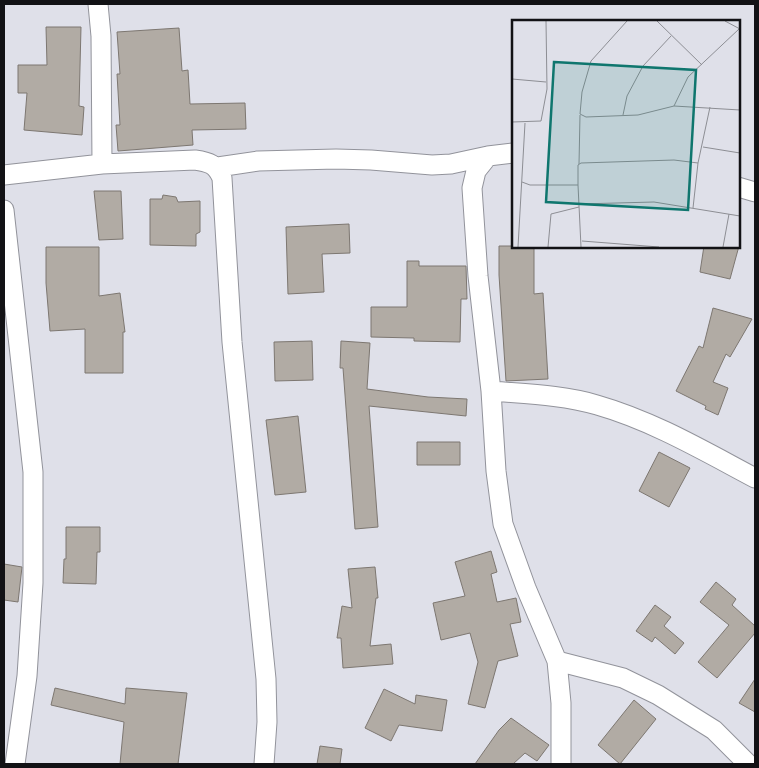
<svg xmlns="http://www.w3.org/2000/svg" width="759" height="768" viewBox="0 0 759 768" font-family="'Work Sans',sans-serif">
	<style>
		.building { fill: #b1aba4; stroke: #7d7771 }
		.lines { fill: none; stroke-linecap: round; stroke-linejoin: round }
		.minor-casing { stroke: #92939b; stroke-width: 21 }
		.minor { stroke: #fff; stroke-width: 19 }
		.inset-road { fill: none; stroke: #8d8e94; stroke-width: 1 }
		.view { fill: #0f766e; fill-opacity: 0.15; stroke: #0f766e; stroke-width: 2.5 }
		.inset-edge { fill: none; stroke: #121215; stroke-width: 2.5 }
	</style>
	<rect width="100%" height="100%" fill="#dfe0e9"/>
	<path class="building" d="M46 27H81L79 106 84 107 82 135 24 130 27 93H18V65H47Z
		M179 28 182 71 188 70 190 104 245 103 246 129 192 130 193 145 118 151 116 125H120L117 74H120L117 32Z
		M94 191H121L123 239 99 240Z
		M163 195 176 197 178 202 200 201V232L196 234V246L150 245V199H162Z
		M349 224 350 253 322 254 324 292 288 294 286 227Z
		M499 246H534V294L543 293 548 379 506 381 499 275Z
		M704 246H739L730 279 700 272Z
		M46 247H99V296L120 293 125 332H123V373H85V329L50 331 46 283Z
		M407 261H419V266H466L467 299H461L460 342 414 341V338L371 337V307H407Z
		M713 308 752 319 730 357 726 354 713 382 728 388 718 415 705 409 706 406 676 391 699 346 703 348Z
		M312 341 313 380 275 381 274 342Z
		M341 341 370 343 367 389 428 397 467 399 466 416 369 406 378 527 355 529 343 368H340Z
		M298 416 306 492 275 495 266 420Z
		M417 442H460V465H417Z
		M659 452 690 468 669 507 639 491Z
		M66 527H100V552H97L96 584 63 583 64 559H66Z
		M491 551 497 572 491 574 497 602 516 598 521 622 510 624 518 656 498 661 485 708 468 704 478 662 470 633 441 640 433 603 465 596 455 562Z
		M4 564 22 567 18 602 4 600Z
		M375 567 378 598H376L370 646 391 644 393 664 343 668 341 638H337L342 606 352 608 348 569Z
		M716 582 736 599 732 605 755 626V633L717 678 698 662 729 625 700 602Z
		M655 605 671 617 664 626 684 643 675 654 655 637 652 642 636 631Z
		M755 679V712L739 703Z
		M55 688 125 704 126 688 187 693 178 764H120L124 722 51 705Z
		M384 689 415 704 416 695 447 700 442 731 399 725 391 741 365 728Z
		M634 700 656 719 620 764 598 745Z
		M511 718 549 745 537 761 525 753 513 764H475L499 730Z
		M320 746 342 749 340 764H317Z"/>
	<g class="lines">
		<defs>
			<path id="minor" d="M98 4 101 36 102 164
				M513 153 488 156 476 171 472 188 478 276 491 391 496 471 503 524 526 588 557 661
				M218 167 258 161 336 159 371 160 432 165 451 164 488 156
				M4 175 102 164 195 160C209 162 216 164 222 178L232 342 266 679 267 722 264 764
				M738 187 755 192
				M4 210 33 472V583L27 676 15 764
				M491 391C526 394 563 395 597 405 653 421 704 451 755 478
				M561 764V703L557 661 623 678 658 695 714 730 748 764"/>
		</defs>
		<use href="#minor" class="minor-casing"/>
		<use href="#minor" class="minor"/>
	</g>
	<g transform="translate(512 20)">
		<rect width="228" height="228" fill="#dfe0e9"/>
		<path class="inset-road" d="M115 1 79 41 70 72 68 94 74 97 126 95 162 86M145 1 190 45M213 1 228 9M227 9 176 57 162 86 228 90M0 59 34 62M111 95 115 76 131 46 159 16M0 102 29 101 35 69 34 1M191 127 228 133M186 143 198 87M67 144 68 95M10 162 18 165H66M67 184 142 182 228 196M70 221 147 227M6 227 13 103M36 227 39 194 67 187M69 227 66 165V145L69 143 162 140 186 143 181 188M211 227 217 194"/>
		<path class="view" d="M42 42 184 50 176 190 34 182Z"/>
		<rect width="228" height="228" class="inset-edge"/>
	</g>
	<rect width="759" height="768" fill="none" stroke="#121215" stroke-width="10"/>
</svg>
